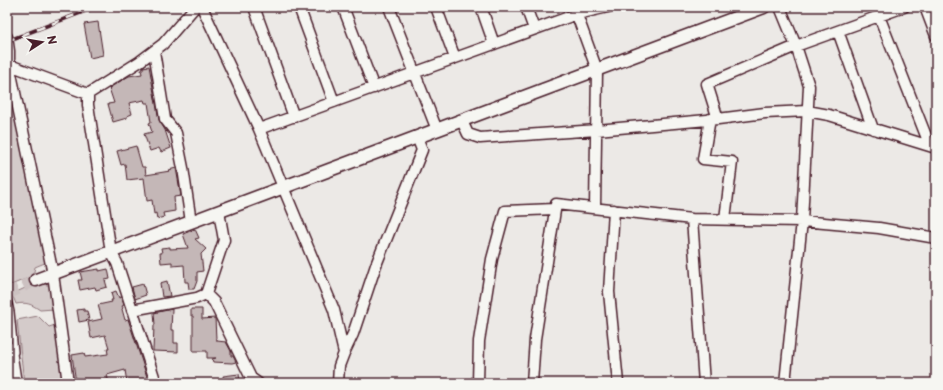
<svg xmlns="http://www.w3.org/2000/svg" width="943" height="390" viewBox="0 0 943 390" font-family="'Playpen Sans',sans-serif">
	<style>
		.green { fill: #d4cbca; stroke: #8f757a }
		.building { fill: #c4b7b7; stroke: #4a1f2b }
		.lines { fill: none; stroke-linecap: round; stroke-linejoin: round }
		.tertiary-tunnel { stroke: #ccc1c1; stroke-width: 12; stroke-dasharray: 12 6; stroke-linecap: butt }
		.service-casing { stroke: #4a1f2b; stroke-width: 8 }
		.minor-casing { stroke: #4a1f2b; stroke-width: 13 }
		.tertiary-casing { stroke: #4a1f2b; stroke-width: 15 }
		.motorway-casing { stroke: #4a1f2b; stroke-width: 21 }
		.service { stroke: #f6f6f2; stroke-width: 5 }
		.minor { stroke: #f6f6f2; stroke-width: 10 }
		.tertiary { stroke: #f6f6f2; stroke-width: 12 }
		.motorway { stroke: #f6f6f2; stroke-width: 18 }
		.rail-casing { stroke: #4a1f2b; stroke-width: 4 }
		.rail { stroke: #f6f6f2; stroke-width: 2.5; stroke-dasharray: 8; stroke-linecap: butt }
	</style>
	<rect width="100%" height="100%" fill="#ece9e6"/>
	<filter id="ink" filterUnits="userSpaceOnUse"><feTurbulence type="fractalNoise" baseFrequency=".025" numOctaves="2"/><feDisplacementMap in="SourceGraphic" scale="8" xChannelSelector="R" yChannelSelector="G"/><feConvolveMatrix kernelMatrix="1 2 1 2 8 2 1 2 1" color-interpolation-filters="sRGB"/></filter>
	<g filter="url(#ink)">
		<path class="green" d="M7 76 47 262 35 267 33 276 11 285 7 265Z
			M45 279 46 285H51L54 309 40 310C31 304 27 302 16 304L12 294Z
			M38 316 49 327 55 325 63 383H24L17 320Z"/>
		<path class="building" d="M98 22 103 55 90 58 84 24Z
			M149 66 159 120 165 130 171 148 161 152 159 148 150 151 144 134 152 132 149 123 151 122 148 103H145L144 100 129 103 132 114 127 116V118L113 122 108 104 114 103 109 88 129 76 142 74 141 70H143V67Z
			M136 146 142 167H145L146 175 170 171 169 170 176 168 181 196 174 197 175 211 163 213 164 217 157 219 156 213 154 214 152 200 147 201 144 178 127 180 125 164 121 165 117 151Z
			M195 229 199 238 195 239 206 249 201 254 203 271 197 272V281L194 289H189L188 282H185L184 265 172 266V262L161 263 160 253H162L161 248 170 247V249L188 248 183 234Z
			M99 269V271L108 269 110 279 105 280 107 287 96 290 95 287 80 290 78 280H82L80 272Z
			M167 281 170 296 162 297 160 283Z
			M143 284 146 295 135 299 132 287Z
			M116 291 119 298 121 297 124 305 122 306 123 308 122 309 125 320 128 319 149 383H127L125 370 107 375 109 383H76L72 355 84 353 85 357 108 354 107 348H109L105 335 91 338 88 322 102 319 98 305 112 302 111 300H113L111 293Z
			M84 309V311H87L89 320 79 322 77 310Z
			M172 309 171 330H174V343H178V352L153 351 154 325H155L154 313Z
			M191 309H202V319L215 318 216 339H217V341L226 342 231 351V356H233L236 362 232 363 213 362 212 359 216 358H207V351H193V316H191Z
			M239 374 240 381 236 382V383H224L223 376Z"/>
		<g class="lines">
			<path class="tertiary-tunnel" d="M7 294 36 280"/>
			<defs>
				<path id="service" d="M7 294 11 312 15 352"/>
				<path id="minor" d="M202 7 259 129 334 310 344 353
					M254 7 294 117
					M299 7 334 102
					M343 7 374 88
					M389 7 437 130
					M436 7 455 58
					M481 7 494 44
					M526 7 534 29
					M574 7 597 70 595 208
					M780 7 796 46 809 86 802 221 785 383
					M925 7 936 36
					M879 16 930 146
					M838 31 873 129
					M7 37 9 51V64L53 274 68 383
					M154 51 165 119 176 133 183 168 191 222
					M7 64 88 94
					M710 119 703 159 732 162 725 219
					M718 119 707 84 796 46 904 7
					M462 121 468 134 480 138 597 130 718 119 765 113 807 111 829 115 936 148
					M259 129 577 14 608 7
					M614 210 609 292 618 383
					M692 219 704 383
					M206 294 214 302 251 378 258 383
					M132 310 197 298 206 294 224 240 219 212
					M156 383 117 263 111 252 88 105V94L139 62 163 44 195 7
					M338 383 339 366 344 353 353 334 376 265 422 150 417 137
					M478 383 479 341 492 259 505 211 555 209
					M532 383 535 339 556 204 692 219 802 221 879 228 936 238"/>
				<path id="tertiary" d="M36 280 764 7"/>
				<path id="motorway" d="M7 351 12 383"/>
			</defs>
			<use href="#service" class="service-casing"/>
			<use href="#minor" class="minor-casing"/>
			<use href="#tertiary" class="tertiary-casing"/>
			<use href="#motorway" class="motorway-casing"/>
			<use href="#service" class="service"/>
			<use href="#minor" class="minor"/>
			<use href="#tertiary" class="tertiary"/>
			<use href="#motorway" class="motorway"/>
			<defs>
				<path id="rail" d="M7 41 96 7"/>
			</defs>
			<use href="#rail" class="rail-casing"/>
			<use href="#rail" class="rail"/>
		</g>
	</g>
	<rect width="943" height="390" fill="none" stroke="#f6f6f2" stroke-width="24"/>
	<rect x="12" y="12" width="919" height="366" fill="none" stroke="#4a1f2b" stroke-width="1.5" filter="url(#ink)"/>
	<g transform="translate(42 42) rotate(78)" stroke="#f6f6f2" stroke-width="3" paint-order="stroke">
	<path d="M0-3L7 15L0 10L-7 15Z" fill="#4a1f2b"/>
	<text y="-6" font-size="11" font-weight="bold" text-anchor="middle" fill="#4a1f2b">N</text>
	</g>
</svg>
